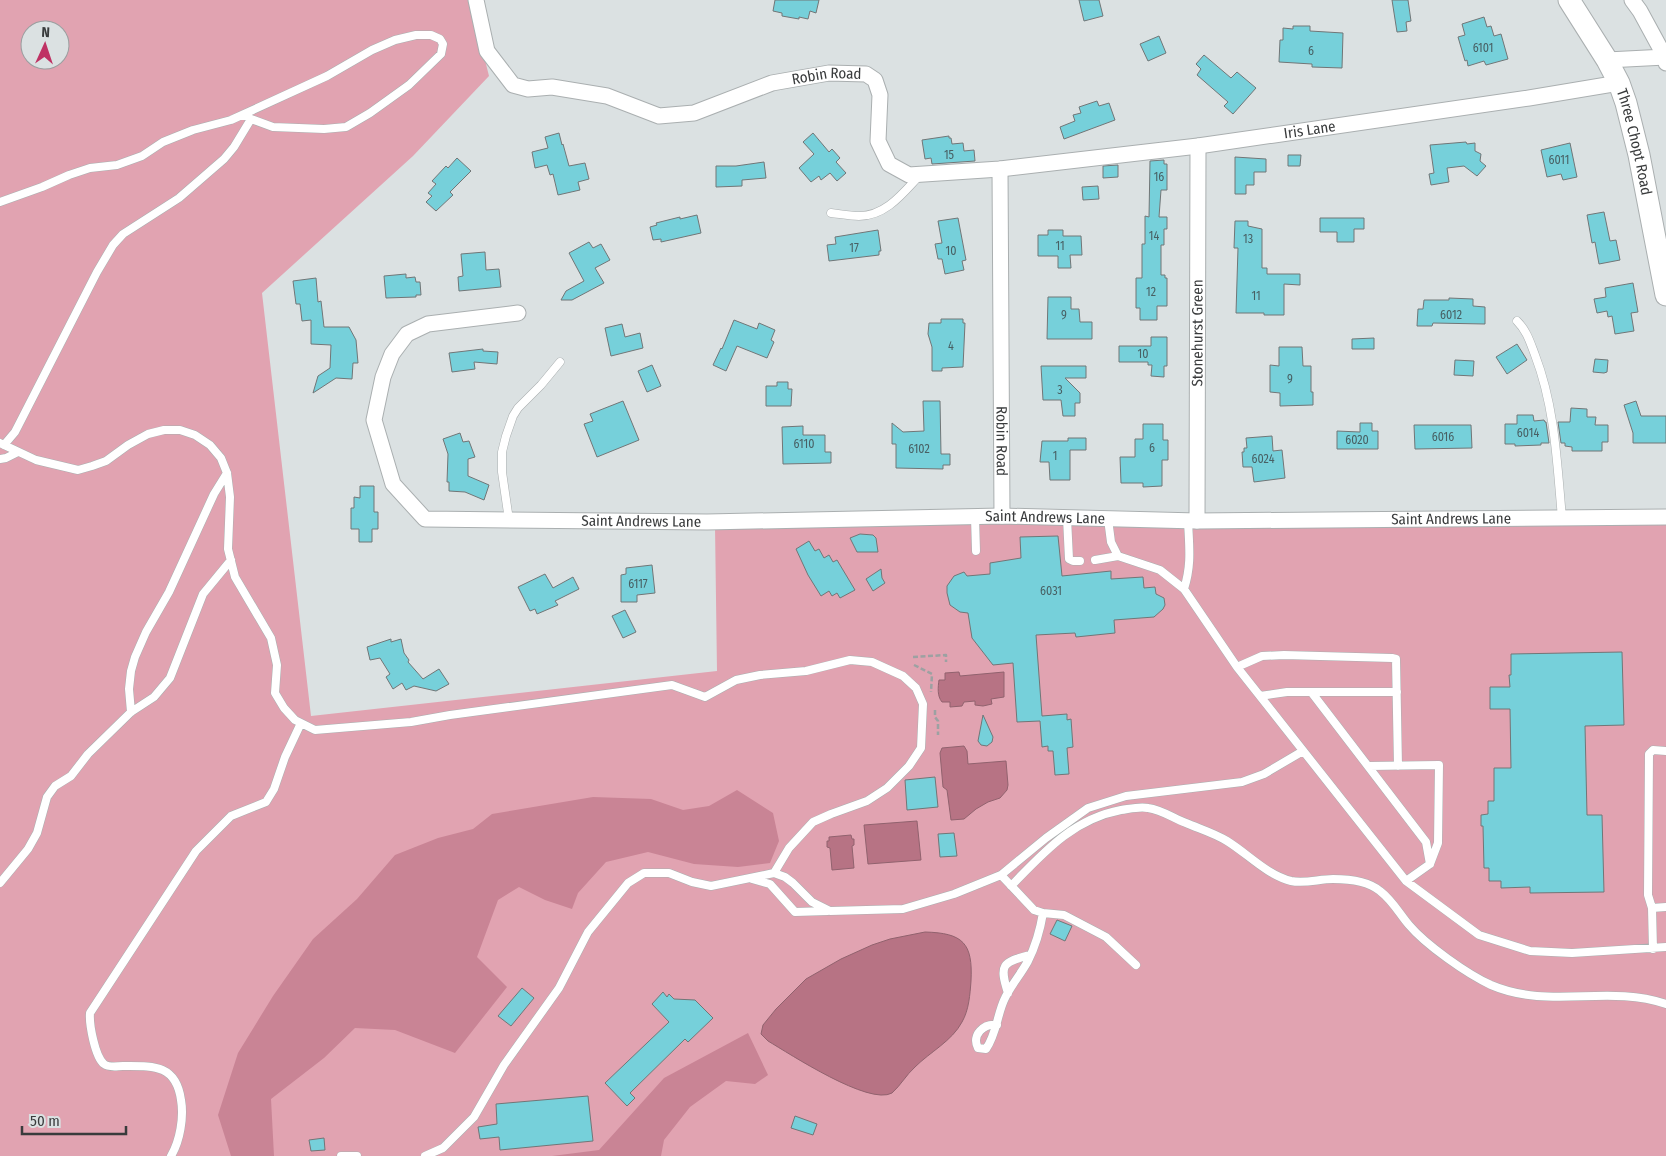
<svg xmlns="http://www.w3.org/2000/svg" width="1666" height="1156" viewBox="0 0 1666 1156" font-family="'Fira Sans Condensed',sans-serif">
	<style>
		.green { fill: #e1a3b1; fill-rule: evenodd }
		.forest { fill: #c98495 }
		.water { fill: #b77384; stroke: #91626e }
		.building { fill: #76d0da; stroke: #717677 }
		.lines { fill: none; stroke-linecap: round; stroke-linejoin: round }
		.service-casing { stroke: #aaafb0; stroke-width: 9 }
		.minor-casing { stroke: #aaafb0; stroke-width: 17 }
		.secondary-casing { stroke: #aaafb0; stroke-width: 23 }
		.path { stroke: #9da1a2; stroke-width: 2.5; stroke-dasharray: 5 2.5; stroke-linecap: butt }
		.service { stroke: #fff; stroke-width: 8 }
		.minor { stroke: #fff; stroke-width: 15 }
		.secondary { stroke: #fff; stroke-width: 21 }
		.labels { text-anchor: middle; stroke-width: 4.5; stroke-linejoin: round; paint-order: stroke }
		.number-label { font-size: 12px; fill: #486064 }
		.street-label { font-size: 15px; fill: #393b3c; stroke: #dbe1e2 }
	</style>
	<rect width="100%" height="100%" fill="#dbe1e2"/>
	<path class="green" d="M0 0H470L489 76 413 156 262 293 311 716 717 671 715 526 1001 523 1666 524V1156H0ZM30 30H60V60H30Z"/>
	<path class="forest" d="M737 790 773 813 779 841 770 863 738 867 694 864 648 852 606 862 578 893 572 909 545 900 519 887 498 900 477 957 507 987 455 1053 395 1030 355 1028 324 1058 271 1099 274 1156H231L218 1115 238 1053 273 996 313 939 357 899 395 855 438 838 473 829 492 814 593 797 651 799 683 810 709 806Z
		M748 1033 768 1075 755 1084 726 1081 690 1107 664 1140 661 1156H552L599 1150 664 1078Z"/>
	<path class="water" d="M959 672 960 676 1004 672V697L991 699 992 704 983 706 975 705V701L964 702 962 706 950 707V702H942C937 696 938 687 939 680H945V673Z
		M964 746 967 751 968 764 1006 761 1008 785 1007 790 1000 798 988 802 976 809 964 819 951 820 947 790 943 787 940 753 942 748Z
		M917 821 921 860 868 864 864 825Z
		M851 835 852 839H854V845L852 846 854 868 832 870 830 848 827 847V841H829V837Z
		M925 932C963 933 973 943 971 981 970 994 969 1010 962 1022 952 1041 930 1052 915 1067 906 1075 901 1085 892 1093 869 1106 790 1054 768 1041L761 1034 763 1025 776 1009 806 979 841 959 872 945 890 939Z"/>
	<path class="building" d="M775 0H819L816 13 810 11 808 19 799 17V19L782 16V13L773 11Z
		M1079 0H1099L1103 16 1084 21Z
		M1392 0H1408L1411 21 1406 22 1407 31 1397 32Z
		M1484 17 1487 27 1491 26 1494 36 1501 34 1508 59 1486 65 1484 61 1468 66 1467 60 1465 61 1458 37 1465 35 1462 24Z
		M1293 26H1310V31L1343 33 1342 68 1312 67V64L1279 62 1280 40H1283V28L1293 29Z
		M1159 36 1166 53 1148 61 1140 44Z
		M1204 55 1231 78 1237 72 1256 88 1233 114 1224 106 1228 102 1197 75 1201 69 1196 64Z
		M1097 101 1099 106 1109 103 1115 120 1064 139 1060 127 1075 121 1073 115 1081 113 1079 107Z
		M559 133 562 145 563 144 569 166 585 163 589 179 578 182 580 190 558 195 553 174 550 175 547 165 535 168 532 152 548 148 545 137Z
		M813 133 829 152 832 149 840 158 836 162 846 173 837 181 830 173 821 180 819 176 811 182 799 168 814 154 803 142Z
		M949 136V138H951L952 144 963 143 964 151 974 150 975 161 932 164 931 158 925 159 922 140Z
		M1466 142 1467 144 1475 143V151L1481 154 1480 161 1486 166 1477 176 1464 166 1447 168 1449 182 1431 185 1429 174 1434 173 1430 145Z
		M1570 143 1577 177 1563 180 1561 174 1547 177 1541 150Z
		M1288 155H1301L1300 166H1288Z
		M1235 157 1266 159V172H1254V185H1246V194H1235Z
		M457 158 471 171 450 192 453 195 436 211 426 202 432 196 428 193 436 184 432 181 446 166 448 168Z
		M1164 160V164H1167V190H1161L1159 217H1167V229H1164V245H1161V275H1165V278H1167V306H1157V320H1140V308H1136V278H1142V244H1145V216L1149 217 1150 161Z
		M764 162 766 178 742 180V186L716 187V166H736Z
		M1118 165V177L1103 178V166Z
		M1098 186 1099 199 1083 200 1082 187Z
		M1604 212 1610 241 1616 240 1620 260 1599 264 1595 242 1592 243 1587 215Z
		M697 215 701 233 661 242V239L653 240 650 227 657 225 656 223 680 217V219Z
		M958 218 966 260 962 261 964 270 945 274 942 259H938L935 244 942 243 938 221Z
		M1320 218H1364V229H1354V242H1337V232H1320Z
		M1235 221H1248V226L1262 229V268H1267V274H1300V285L1284 284V315H1264V313H1236L1238 248H1234Z
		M878 230 881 251H879V255L829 261 827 245 836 244 835 237Z
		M1048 230H1063V236H1081L1082 255H1070L1071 268H1058V256H1038V235H1048Z
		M589 242 593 248 601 244 610 260 595 268 604 283 572 300H561L566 291 584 281 569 253Z
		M485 252 486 270 499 269 501 287 459 291 458 277 463 276 461 254Z
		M406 274V278L415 277 416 282H420L421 295H416V297L386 298 384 276Z
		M316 278 318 302 321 301 324 327H349L356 340 358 363H353L352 379 336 378 313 393 318 376 330 368 331 345 311 344V320L302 321 300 304H296L293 281Z
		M1633 283 1638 312 1631 313 1634 331 1615 334 1612 316 1608 317 1607 311 1597 313 1594 299 1606 297 1605 288Z
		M1048 297H1071V309H1079L1080 322H1092V339H1047Z
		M1449 298 1473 299V306L1485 307V324L1433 323 1432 326H1417L1418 309H1423L1424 300H1449Z
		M941 319H963V323H965L963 367 942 368V371H932V347L928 334 929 323H941Z
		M734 320 757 329 759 323 775 330 771 340 774 342 767 358 737 346 726 371 713 365 721 348 722 349Z
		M622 324 625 337 640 333 643 348 611 356 605 328Z
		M1151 337H1167V366H1164V377L1151 376 1152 365H1148V362H1119V346H1151Z
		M1374 338V349H1352V339Z
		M1517 344 1527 360 1507 374 1496 357Z
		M1279 347H1302L1303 366H1311V392H1313V405L1280 406V393L1270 392V365L1279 366Z
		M483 349V351L498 352 497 364 474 362 475 369 452 372 449 353Z
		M1595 359 1608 360 1607 372 1604 373 1593 372Z
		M1455 360 1474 361 1473 376 1454 375Z
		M652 365 661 386 647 392 638 371Z
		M1041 366H1086V378H1065L1080 393V403H1075V416H1063L1061 400H1043Z
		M777 382H788V389H792L791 406H766V386H777Z
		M623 401 639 440 597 457 584 424 593 421 590 414Z
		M923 401H940L941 454H950V465H943V469L896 468V444H892V423L903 432 924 431Z
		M1636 401 1641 416H1666V443H1633V433L1624 405Z
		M1571 408 1587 409V417H1596L1595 425H1608V442H1602V451H1572V447L1565 446V443H1561L1558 422H1570Z
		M1517 415H1533L1534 421 1544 420 1545 422H1546L1549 443H1541V445L1515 446V444H1505V424H1517Z
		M1360 423H1372V431H1378V449H1337V431L1360 432Z
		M1143 424H1163V440H1168V460H1162V486L1143 487V483H1121L1120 457H1135V439H1143Z
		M1414 425H1471L1472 448 1415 449Z
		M803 426V435H825V452H831V463L783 464 782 427Z
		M460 433 463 442 469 441 475 457 468 459V476L489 485 484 500 465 492 449 491V482H447L448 454 443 439Z
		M1272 436 1273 451 1282 450 1285 478 1254 482 1252 467H1243L1242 452H1244V448H1247L1246 438Z
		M1068 438H1086V450H1070V480H1050L1049 462H1040L1042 441H1068Z
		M360 486H374V512H378V529H372V542H359V529H351V508H354V497L360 498Z
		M860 534 873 535 876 538 878 552H857L850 538Z
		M1058 536 1062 576 1111 571V579L1143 577 1144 588 1155 587 1156 594 1164 598 1165 605 1163 609 1154 617 1114 620 1115 633 1076 637 1075 633 1036 635 1042 716 1067 714V720L1071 719 1073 747 1067 748 1069 774 1055 775 1053 751H1048V746L1042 747 1040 721 1017 722 1013 663 993 665 972 638 968 613 960 612 950 605 947 593V586L954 576 964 572 967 576 990 574V563L1021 558 1020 537Z
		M809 541 815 551 819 549 824 558 829 555 833 562 837 560 855 590 840 598 837 593 832 596 829 591 821 596 808 575 796 549Z
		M652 565 655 593 637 595V602H621V575L626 574V568Z
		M881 569 882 578 885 583 873 591 866 579Z
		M545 574 553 588 573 577 579 589 555 601 558 605 537 614 535 609 530 611 518 587Z
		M625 610 636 632 623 638 612 616Z
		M391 639V642L401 639 404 653 409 660 408 662 423 679 439 669 449 684 436 691 414 686 406 690 402 683 393 689 386 677 390 674 380 658 370 660 367 647Z
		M1622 652 1624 725 1585 726 1587 815H1602L1604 892 1530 893V887L1501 888V881H1489V868H1484L1483 826H1481V815L1488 814V801H1494V768H1511L1510 709H1490V687H1510L1509 675H1511V654Z
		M983 715 993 737 992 742 987 746 981 745 978 741Z
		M935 777 938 807 907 810 905 780Z
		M954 833 957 856 940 857 938 834Z
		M1057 920 1072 926 1065 941 1050 934Z
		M522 988 534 998 511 1026 498 1016Z
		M663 992 667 997 669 994 674 999 695 1000 713 1018 688 1042 685 1039 630 1093 635 1098 627 1106 605 1083 669 1022 652 1004Z
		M588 1096 593 1141 500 1150 499 1137 480 1139 478 1127 497 1124 496 1104Z
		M795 1116 817 1124 813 1135 791 1128Z
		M324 1138 325 1150 311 1151 309 1140Z"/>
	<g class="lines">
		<defs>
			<path id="service" d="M0 202 42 187 69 175 90 168 117 165 142 156 163 142 193 130 231 120 327 76 372 50 395 40 416 35H431L440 39 443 44 441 54 409 85 370 113 346 127 324 129 273 127 251 119 244 115
				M831 213C840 214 850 216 859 216 886 216 903 193 920 175
				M1517 321C1527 331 1530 342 1535 355 1555 407 1557 463 1562 518
				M0 443 36 460 78 470 92 466 106 461 128 445 148 434 164 430H180L195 435 210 445 221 458 227 473 230 497 228 549 235 577 271 638 277 665 275 693 284 708 295 720 315 730 411 722 450 715 672 685 705 697 736 680 760 675 806 671 850 660 872 662 903 676 916 688 923 704 921 748 909 766 887 788 867 801 831 814 813 822 789 848 774 873
				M4 445 15 432 97 272 113 245 123 234 179 198 224 159 234 147 251 119
				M0 459 6 458 18 452
				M975 517 976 551
				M1067 518 1069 559 1073 561H1080
				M1108 519 1111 542 1118 556 1160 570 1184 589 1237 667 1406 881 1479 935 1530 951 1572 953 1666 947
				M509 520 502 472V452L506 436 513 416 518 408 541 385 560 362
				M1095 560 1118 556
				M1184 589C1192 564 1189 546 1188 520
				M1237 667 1262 656 1284 655 1392 658 1396 659 1398 766
				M1312 693 1426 842 1430 864
				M1260 696 1287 692H1397
				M131 712 129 689 131 671 135 657 146 632 169 592 214 494 227 473
				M1369 766 1439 765 1438 843 1430 864 1406 881
				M1001 875 1034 910 1043 913 1064 915 1106 937 1136 965
				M752 879 770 884 795 912 828 911
				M0 883 28 849 37 833 47 797 55 786 71 776 88 754 131 712 154 697 170 678 203 594 231 560
				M1011 886C1044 852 1073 819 1121 810 1129 809 1140 806 1148 808 1162 810 1173 818 1186 823 1200 829 1214 833 1227 841 1248 854 1267 875 1291 881 1305 884 1319 879 1333 879 1348 879 1368 881 1380 891 1392 900 1399 913 1409 925 1426 945 1467 974 1491 985 1549 1010 1608 984 1666 1004
				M1652 908 1666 907
				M1653 949 1652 908 1648 895 1649 754 1653 750 1666 751
				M1008 993C999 965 1002 962 1030 955
				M997 1025C984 1023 971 1035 978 1048L986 1049C997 1033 997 1014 1005 998 1011 985 1021 974 1028 961 1036 945 1040 931 1043 913
				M171 1156C180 1141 184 1117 181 1100 176 1064 153 1066 123 1066 117 1066 109 1068 104 1064 95 1057 89 1024 90 1013L196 851 231 816 266 802 274 789 285 757 301 723
				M341 1156H357
				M425 1156 443 1148 474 1117 504 1065 559 988 588 932 628 883 644 873H669L692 882 711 886 774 873 785 877 793 883 812 902 830 911 903 909 954 894 1001 875 1046 838 1088 808 1126 796 1242 782 1264 774 1303 751"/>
			<g id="minor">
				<path id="s1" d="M476 0 487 51 513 85 528 89 552 87 607 96 659 116 694 113 772 83 829 73 866 74 875 80 880 95 878 141 889 164 909 175 1000 169 1198 146 1529 98 1619 83"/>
				<path d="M1632 0 1640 11 1665 57 1666 63"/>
				<path d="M1607 60 1666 57"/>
				<path id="s2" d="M1000 169 1002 516"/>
				<path id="s3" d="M518 313 428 324 407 334 392 354 383 377 374 420 393 484 425 519 707 522 1002 516 1197 521 1666 517"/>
				<path id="s4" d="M1197 521 1198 146"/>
			</g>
			<g id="secondary">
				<path id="s5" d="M1569 0 1607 60 1619 83 1626 103 1639 155 1666 295"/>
			</g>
		</defs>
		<use href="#service" class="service-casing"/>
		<use href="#minor" class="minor-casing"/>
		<use href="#secondary" class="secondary-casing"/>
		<path class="path" d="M913 657 946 655V662
			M914 665 932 674 931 692
			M935 710V717L938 721V735"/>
		<use href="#service" class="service"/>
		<use href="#minor" class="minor"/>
		<use href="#secondary" class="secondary"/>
	</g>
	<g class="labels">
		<g class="number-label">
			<text x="1483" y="52">6101</text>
			<text x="1311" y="55">6</text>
			<text x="949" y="159">15</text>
			<text x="1559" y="164">6011</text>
			<text x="1159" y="181">16</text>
			<text x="1154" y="240">14</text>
			<text x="1248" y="243">13</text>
			<text x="1060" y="250">11</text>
			<text x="854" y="252">17</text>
			<text x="951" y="255">10</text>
			<text x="1151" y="296">12</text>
			<text x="1256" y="300">11</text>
			<text x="1064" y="319">9</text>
			<text x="1451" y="319">6012</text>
			<text x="951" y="350">4</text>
			<text x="1143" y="358">10</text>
			<text x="1290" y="383">9</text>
			<text x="1060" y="394">3</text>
			<text x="1528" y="437">6014</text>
			<text x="1443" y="441">6016</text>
			<text x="1357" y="444">6020</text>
			<text x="804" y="448">6110</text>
			<text x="1152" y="452">6</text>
			<text x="919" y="453">6102</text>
			<text x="1055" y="460">1</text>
			<text x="1263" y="463">6024</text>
			<text x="638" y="588">6117</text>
			<text x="1051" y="595">6031</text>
		</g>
		<g class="street-label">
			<text dy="5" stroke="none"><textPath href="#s1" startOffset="420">Robin Road</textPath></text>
			<text dy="5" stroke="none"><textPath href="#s1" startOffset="984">Iris Lane</textPath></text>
			<text dy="5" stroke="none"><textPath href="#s5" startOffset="158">Three Chopt Road</textPath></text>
			<text dy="5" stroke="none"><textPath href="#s4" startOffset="188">Stonehurst Green</textPath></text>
			<text dy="5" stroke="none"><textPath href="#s2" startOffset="272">Robin Road</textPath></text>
			<text dy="5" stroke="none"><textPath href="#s3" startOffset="942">Saint Andrews Lane</textPath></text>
			<text dy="5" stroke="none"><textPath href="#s3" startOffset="1348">Saint Andrews Lane</textPath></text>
			<text dy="5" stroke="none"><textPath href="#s3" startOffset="538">Saint Andrews Lane</textPath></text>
		</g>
	</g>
	<g transform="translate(45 45) rotate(3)"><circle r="24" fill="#dbe1e2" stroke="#9a9fa0"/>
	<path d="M0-4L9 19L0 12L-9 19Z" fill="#bf3264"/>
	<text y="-8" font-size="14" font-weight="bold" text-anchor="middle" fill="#393b3c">N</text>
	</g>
	<path d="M22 1126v8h104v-8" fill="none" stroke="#393b3c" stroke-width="2.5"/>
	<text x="30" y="1126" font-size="15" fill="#393b3c" stroke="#dbe1e2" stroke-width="4" paint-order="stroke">50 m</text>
</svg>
